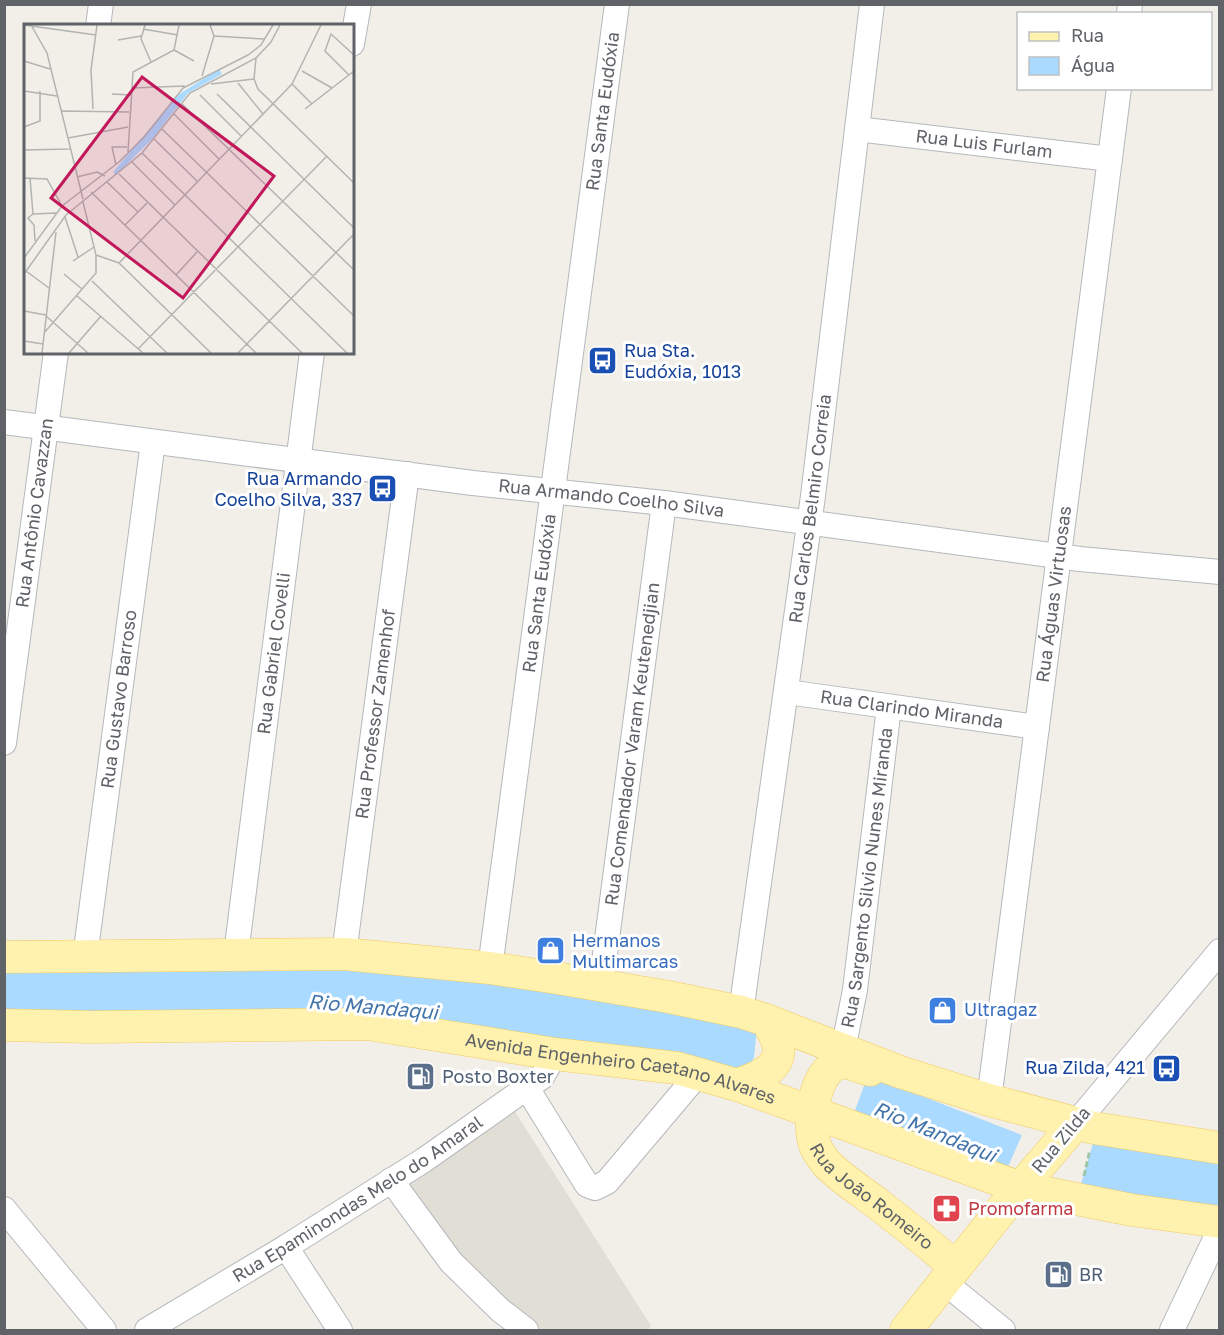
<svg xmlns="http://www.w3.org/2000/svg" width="1224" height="1335" viewBox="0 0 1224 1335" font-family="'Golos Text',sans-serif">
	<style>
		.education { fill: #e1ded6 }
		.water { fill: #aadaff }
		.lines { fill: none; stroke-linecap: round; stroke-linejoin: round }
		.minor-casing { stroke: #b5b8bc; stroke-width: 26 }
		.major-casing { stroke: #f2c960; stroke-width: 33 }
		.path { stroke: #9cc7a9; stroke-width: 3; stroke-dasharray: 6 3; stroke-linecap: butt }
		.minor { stroke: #fff; stroke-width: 24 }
		.major { stroke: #fff2af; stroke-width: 32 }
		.labels { text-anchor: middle; stroke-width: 6; stroke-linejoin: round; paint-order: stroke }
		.street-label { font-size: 18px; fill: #5f6368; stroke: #fff }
		.transit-label { font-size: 18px; fill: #164399; stroke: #fff; text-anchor: end }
		.shop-label { font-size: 18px; fill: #366cbe; stroke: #fff; text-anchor: start }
		.service-label { font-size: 18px; fill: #4e5e75; stroke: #fff; text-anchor: start }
		.health-label { font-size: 18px; fill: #be3a42; stroke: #fff; text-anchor: start }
		.water-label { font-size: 20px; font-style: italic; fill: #4174aa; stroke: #fff }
		.inset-road { fill: none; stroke: #b3b3b1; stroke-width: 1.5 }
		.view { fill: #c2185b; fill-opacity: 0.15; stroke: #c2185b; stroke-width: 3 }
		.inset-edge { fill: none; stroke: #5f6368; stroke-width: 3 }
	</style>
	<rect width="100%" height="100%" fill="#f1efe8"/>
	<path class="education" d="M514 1110 651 1326 648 1330H539L518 1313 455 1250 404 1182Z"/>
	<path class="water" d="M335 966 523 985 757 1028 754 1057 748 1071 653 1053 5 1018 4 968Z
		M868 1075 1022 1135 1007 1169 854 1113Z
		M1094 1140 1219 1162V1208L1115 1194 1081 1184Z"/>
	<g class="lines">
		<defs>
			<g id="minor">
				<path d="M1129 14 1130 4"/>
				<path d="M98 26 101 4"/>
				<path d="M352 44 359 4"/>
				<path id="s1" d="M857 129 1110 159"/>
				<path id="s2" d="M4 422 473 483 664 503 1080 559 1220 572"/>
				<path id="s3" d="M787 692 1037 727"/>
				<path id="s4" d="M4 743 56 352"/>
				<path id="s5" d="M236 954 312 352"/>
				<path id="s6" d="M344 954 407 474"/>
				<path id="s7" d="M85 957 153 442"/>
				<path id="s8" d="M490 968 617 4"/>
				<path id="s9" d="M601 985 664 503"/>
				<path id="s10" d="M741 1012 813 496 872 4"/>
				<path id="s11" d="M843 1050 855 990 889 707"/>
				<path d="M527 1088 587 1185 595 1188 607 1182 699 1073"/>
				<path id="s12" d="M989 1100 1119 88"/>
				<path d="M1076 1123 1220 951"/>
				<path d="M391 1180 451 1262 500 1310 526 1330"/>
				<path d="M4 1209 104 1330"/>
				<path d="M286 1247 340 1330"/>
				<path d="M944 1282 1003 1330"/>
				<path id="s13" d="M147 1330 286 1247 424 1160 542 1077 555 1054"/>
				<path d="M1172 1330 1220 1229"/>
			</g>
			<g id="major">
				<path d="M4 957 344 954 490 968 557 978 669 997 741 1012 766 1020 900 1072 989 1100 1094 1128 1220 1148"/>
				<path id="s14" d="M4 1025 91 1027 368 1024 555 1054 677 1068 737 1085 1021 1188 1132 1210 1220 1222"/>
				<path id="s15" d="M870 1070C862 1068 848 1061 839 1063 814 1071 807 1124 815 1145 817 1151 823 1159 827 1164 842 1179 861 1191 878 1204 904 1224 930 1245 956 1267"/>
				<path d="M737 1085C756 1078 786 1068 777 1041 775 1034 770 1027 766 1020"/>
				<path d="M906 1330 1003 1208 1076 1123"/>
			</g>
		</defs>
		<use href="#minor" class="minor-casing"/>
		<use href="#major" class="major-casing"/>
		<path class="path" d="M1084 1176 1090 1150"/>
		<use href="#minor" class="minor"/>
		<use href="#major" class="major"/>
	</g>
	<defs>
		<symbol id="bus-square" viewBox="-11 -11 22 22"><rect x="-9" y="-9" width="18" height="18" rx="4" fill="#1a4fb4" stroke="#fff"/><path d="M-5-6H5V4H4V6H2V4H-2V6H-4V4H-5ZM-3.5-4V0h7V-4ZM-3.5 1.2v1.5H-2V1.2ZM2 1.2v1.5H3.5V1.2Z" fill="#fff"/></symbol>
		<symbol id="shop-square" viewBox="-11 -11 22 22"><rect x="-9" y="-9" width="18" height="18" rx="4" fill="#3f7fe0" stroke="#fff"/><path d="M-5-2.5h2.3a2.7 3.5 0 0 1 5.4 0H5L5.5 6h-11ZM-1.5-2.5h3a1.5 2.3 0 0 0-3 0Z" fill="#fff"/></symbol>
		<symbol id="fuel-square" viewBox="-11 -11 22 22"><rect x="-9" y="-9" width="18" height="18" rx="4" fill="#5c6f8a" stroke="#fff"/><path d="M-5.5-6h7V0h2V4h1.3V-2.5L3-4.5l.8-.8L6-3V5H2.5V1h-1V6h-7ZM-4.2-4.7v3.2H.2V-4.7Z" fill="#fff"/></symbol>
		<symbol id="pharmacy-square" viewBox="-11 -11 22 22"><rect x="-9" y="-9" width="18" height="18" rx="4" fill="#e0444e" stroke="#fff"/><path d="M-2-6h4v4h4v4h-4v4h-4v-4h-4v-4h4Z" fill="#fff"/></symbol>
	</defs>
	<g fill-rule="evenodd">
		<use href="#bus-square" x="586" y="344" width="33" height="33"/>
		<use href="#bus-square" x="366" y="472" width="33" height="33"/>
		<use href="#shop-square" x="534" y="934" width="33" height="33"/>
		<use href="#shop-square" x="926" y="994" width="33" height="33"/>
		<use href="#bus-square" x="1150" y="1052" width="33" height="33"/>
		<use href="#fuel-square" x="404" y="1060" width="33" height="33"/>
		<use href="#pharmacy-square" x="930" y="1192" width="33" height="33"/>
		<use href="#fuel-square" x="1042" y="1258" width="33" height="33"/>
	</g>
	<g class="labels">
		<g class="street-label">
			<text dy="6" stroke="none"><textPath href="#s8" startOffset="864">Rua Santa Eudóxia</textPath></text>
			<text dy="6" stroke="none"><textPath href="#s1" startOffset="128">Rua Luis Furlam</textPath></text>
			<text dy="6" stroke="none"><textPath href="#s2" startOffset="612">Rua Armando Coelho Silva</textPath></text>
			<text dy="6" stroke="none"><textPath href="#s10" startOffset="508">Rua Carlos Belmiro Correia</textPath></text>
			<text dy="6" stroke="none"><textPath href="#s4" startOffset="232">Rua Antônio Cavazzan</textPath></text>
			<text dy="6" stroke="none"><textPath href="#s8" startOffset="378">Rua Santa Eudóxia</textPath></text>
			<text dy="6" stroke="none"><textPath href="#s12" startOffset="510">Rua Águas Virtuosas</textPath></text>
			<text dy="6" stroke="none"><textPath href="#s5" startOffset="303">Rua Gabriel Covelli</textPath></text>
			<text dy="6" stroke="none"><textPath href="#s7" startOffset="260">Rua Gustavo Barroso</textPath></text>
			<text dy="6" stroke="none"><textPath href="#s3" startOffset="126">Rua Clarindo Miranda</textPath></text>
			<text dy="6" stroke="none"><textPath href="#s6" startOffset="242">Rua Professor Zamenhof</textPath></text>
			<text dy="6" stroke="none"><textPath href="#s9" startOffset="243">Rua Comendador Varam Keutenedjian</textPath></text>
			<text dy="6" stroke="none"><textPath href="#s11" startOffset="174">Rua Sargento Silvio Nunes Miranda</textPath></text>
			<text dy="6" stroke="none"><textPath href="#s14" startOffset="621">Avenida Engenheiro Caetano Alvares</textPath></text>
			<text transform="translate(1061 1140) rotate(-50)" y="6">Rua Zilda</text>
			<text dy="6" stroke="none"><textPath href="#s15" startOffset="201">Rua João Romeiro</textPath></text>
			<text dy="6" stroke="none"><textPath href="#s13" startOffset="248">Rua Epaminondas Melo do Amaral</textPath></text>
		</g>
		<g class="transit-label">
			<text x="624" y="357" text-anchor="start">Rua Sta.<tspan x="624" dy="21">Eudóxia, 1013</tspan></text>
			<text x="362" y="485">Rua Armando<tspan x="362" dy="21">Coelho Silva, 337</tspan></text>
			<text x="1145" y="1074">Rua Zilda, 421</text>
		</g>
		<g class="shop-label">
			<text x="572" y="947">Hermanos<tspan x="572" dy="21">Multimarcas</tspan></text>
			<text x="964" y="1016">Ultragaz</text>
		</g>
		<g class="service-label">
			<text x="442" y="1083">Posto Boxter</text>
			<text x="1079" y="1281">BR</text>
		</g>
		<g class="health-label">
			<text x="968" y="1215">Promofarma</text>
		</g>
		<g class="water-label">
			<text transform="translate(373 1007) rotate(5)" y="7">Rio Mandaqui</text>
			<text transform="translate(935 1132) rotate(22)" y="7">Rio Mandaqui</text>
		</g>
	</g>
	<g transform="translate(24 24)">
		<rect width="330" height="330" fill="#f1efe8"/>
		<path d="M195 45 198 50 164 69 129 114 92 151 89 148 154 71Z" fill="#aadaff"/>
		<path class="inset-road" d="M0 1 72 11M7 1 23 29 59 175M121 1 117 15 127 38M119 5 154 11M190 12 240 15M94 16 117 12M150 26 170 37M232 34 230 55 234 65 330 159M0 37 26 45M278 47 308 64M325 51 301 27 307 10 330 31M178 52 190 12 186 1M214 59 239 90M187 60 230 55M268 60 288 80M108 64 161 62M0 67 33 72M88 70 107 71M193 70 330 204M176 71 217 112M157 79 330 246M69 85 67 46 73 1M281 85 330 47M38 87 105 88M149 89 195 135M0 103 16 97V67M138 105 330 292M44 114 104 103M130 115 173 157M0 126 46 125M104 128 109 48 150 26 155 1M118 129 323 329M108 138 151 181M92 141 88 123H103M95 150 278 329M53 153 73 148 81 152M0 154 23 155 38 182M6 154 9 190 4 194 10 201 11 217M83 158 114 188M67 168 232 329M9 190 32 189M41 193 54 233M101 201 123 179M72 231 95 239 187 329M0 234 38 182 95 138 121 112 159 64 224 31 237 21 249 1M49 237 70 223M95 239 268 60 297 1M2 247 25 264M0 250 42 191 118 129 166 69 232 34 247 18 256 1M40 250 58 265M152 251 173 228M68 257 143 329M52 271 119 329M0 287 22 291M22 292 64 329M20 309 72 249V231L59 178M0 317 19 320M114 325 303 132M18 329 32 208M45 329 77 292M214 329 330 210"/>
		<path class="view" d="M118 53 250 152 159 274 27 174Z"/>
		<rect width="330" height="330" class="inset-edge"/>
	</g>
	<rect width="1224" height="1335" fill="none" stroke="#5f6368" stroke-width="12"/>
	<rect x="1017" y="12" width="195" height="78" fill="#ffffff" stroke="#bfc1c3" stroke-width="1.5"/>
	<rect x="1029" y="32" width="30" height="9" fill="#fff2af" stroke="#bfc1c3" stroke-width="1.5"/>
	<text x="1071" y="42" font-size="18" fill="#5f6368">Rua</text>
	<rect x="1029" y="57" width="30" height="18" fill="#aadaff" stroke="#bfc1c3" stroke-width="1.5"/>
	<text x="1071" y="72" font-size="18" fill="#5f6368">Água</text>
</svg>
